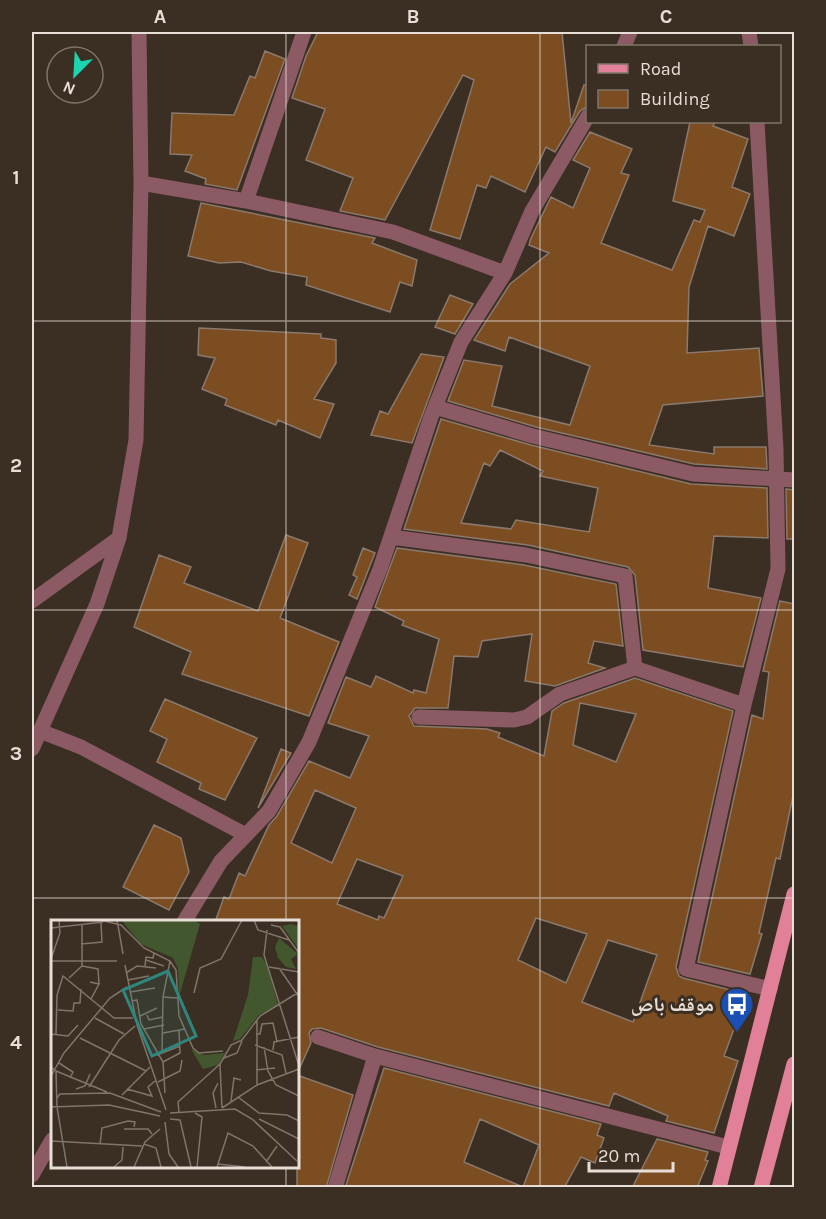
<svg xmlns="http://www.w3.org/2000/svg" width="826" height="1219" viewBox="0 0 826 1219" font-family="Karla,'Noto Naskh Arabic',sans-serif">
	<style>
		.building { fill: #7d4d22; stroke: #8a796c; stroke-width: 1.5; fill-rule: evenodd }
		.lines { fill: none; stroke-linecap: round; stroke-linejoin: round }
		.minor { stroke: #8b5a65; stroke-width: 15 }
		.major { stroke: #e38099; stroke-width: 15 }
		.grid { fill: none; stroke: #e7dfd7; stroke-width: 1.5; stroke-opacity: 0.55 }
		.labels { text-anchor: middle; stroke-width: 6; stroke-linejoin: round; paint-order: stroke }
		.poi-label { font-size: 20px; font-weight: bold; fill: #e7dfd7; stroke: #3b2e22; text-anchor: end }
		.inset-road { fill: none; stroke: #80756a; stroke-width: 1.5 }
		.view { fill: #2f867e; fill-opacity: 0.15; stroke: #2f867e; stroke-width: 3 }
		.inset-edge { fill: none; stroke: #e7dfd7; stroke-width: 3 }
		.neatline { fill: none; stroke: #e7dfd7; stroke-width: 2 }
		.grid-label { font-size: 20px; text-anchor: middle; font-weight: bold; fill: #e7dfd7 }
	</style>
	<rect width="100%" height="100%" fill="#3b2e22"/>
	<path class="building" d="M318 32H562L571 123 584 85H588V106L580 111 555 152 546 147 525 192 491 176 486 188 477 185 460 239 430 230 474 80 463 75 385 220 340 211 353 178 306 160 325 109 292 98 306 56Z
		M265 51 285 59 237 190 205 184 206 179 185 171 192 155 170 154 172 113 234 115 250 76 255 78Z
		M690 122H715L713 126 748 139 732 187 750 194 734 236 708 226 689 287 687 353 759 348 763 396 663 405 649 445 714 454V447H766L767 469 694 464 536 427 448 401 464 360 502 366 492 406 570 425 590 366 509 337 505 351 474 340 510 284 549 253 529 245 531 238 551 197 573 208 590 168 573 160 590 132 632 149 621 173 629 175 601 243 672 270 694 220 700 222 705 210 673 201Z
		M201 203 375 238 372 243 417 260 412 286 400 282 390 312 306 285 307 277 271 271 241 262 219 263 188 256Z
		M450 295 473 304 455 334 435 327Z
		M199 328 321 334V338L336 340V363L314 399 334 404 320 438 278 420 276 425 225 405 227 399 202 389 215 358 198 355Z
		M421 354 444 357 412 443 371 435 380 411 388 414Z
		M441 419 531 445 691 484 767 488 768 538 714 536 708 588 761 598 743 667 643 650 635 575 628 567 528 545 404 529ZM500 450 543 471 540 476 598 488 589 532 516 520 511 529 461 523 484 463 490 466Z
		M786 489 795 490V539H787Z
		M286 535 308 543 280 618 339 642 309 716 182 674 191 652 134 627 159 555 191 567 184 583 258 611Z
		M363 548 375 553 357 599 349 595 357 577 353 575Z
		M397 548 524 565 616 584 623 646 594 641 588 663 605 668 555 686 525 681 532 634 482 641 478 657 454 656 448 708H415L409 716 414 726 487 729 500 733 498 737 544 756 552 711 564 703 635 678 733 711 676 967 679 976 683 978 747 994 724 1056 738 1061 714 1133 666 1121 668 1116 614 1093 609 1106 378 1047 321 1028 312 1029 309 1033 311 1043 297 1074V922H215L224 897 229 899 239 873 245 876 269 825 277 816 309 761 350 778 369 736 328 723 346 677 371 687 376 676 413 693 414 690 426 693 439 639 402 625 404 621 375 607ZM580 703 636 714 616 762 573 745ZM315 790 356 808 332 863 291 843ZM357 859 403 876 384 918 379 916 378 920 337 904ZM536 918 587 934 566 983 518 960ZM608 940 657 955 633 1022 582 1002Z
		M780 601 795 604V786L780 859 776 858 759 933 762 934 750 974 698 962 752 715 763 719 769 672 763 671Z
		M165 699 257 738 225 800 199 789 201 783 157 762 167 739 150 731Z
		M281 749 291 753 258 808Z
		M154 825 181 838 189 872 169 910 123 887Z
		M384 1068 601 1124 597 1135 604 1138 595 1163 581 1157 564 1188H345ZM480 1119 539 1145 523 1187 464 1162Z
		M297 1075 353 1095 326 1188H297Z
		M657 1139 708 1152 705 1160 708 1161 697 1188H632Z"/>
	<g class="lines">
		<path class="minor" d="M749 32 751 46
			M624 46 630 32
			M757 122 776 449 778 569 744 705 686 969 770 989
			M141 183 246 201 393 232 505 273
			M246 201 304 32
			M435 407 533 436 693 474 794 480
			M391 537 526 555 625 576 635 668
			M32 601 119 538
			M419 717 514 720 527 717 560 694 635 668 744 705
			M40 731 81 747 246 835 221 861 184 922
			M32 749 97 604 119 538 136 440 141 183 139 32
			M246 835 269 811 309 742 380 569 431 417 461 342 505 273 532 211 588 116
			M318 1037 375 1056 728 1147
			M32 1175 52 1140
			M335 1188 375 1056"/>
		<path class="major" d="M719 1188 794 894
			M761 1188 794 1064"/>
	</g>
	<path class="grid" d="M286 32V922M540 32V1188M32 321H794M32 610H794M32 898H794M286 1166V1188"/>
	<defs>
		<symbol id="bus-pin" viewBox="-11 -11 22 30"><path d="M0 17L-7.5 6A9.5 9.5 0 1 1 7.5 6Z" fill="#1a4fb4" stroke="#3b2e22"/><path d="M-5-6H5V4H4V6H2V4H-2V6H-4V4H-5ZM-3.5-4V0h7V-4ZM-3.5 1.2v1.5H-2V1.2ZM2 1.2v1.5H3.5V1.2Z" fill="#fff"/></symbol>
	</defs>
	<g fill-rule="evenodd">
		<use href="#bus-pin" x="718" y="985" width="38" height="52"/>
	</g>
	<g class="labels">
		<g class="poi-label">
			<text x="714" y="1011">موقف باص</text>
		</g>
	</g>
	<g transform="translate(51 920)">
		<rect width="248" height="248" fill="#3b2e22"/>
		<path d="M70 0H144L149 4 128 77 127 49 122 38 90 24ZM240 4 247 6V28L231 6ZM228 18 247 34 240 39 245 49 235 47 227 38 224 27ZM202 37H211L216 45 227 85 208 95 189 119 182 121 197 75ZM140 129 153 135 174 133 167 145 152 149Z" fill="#42572d"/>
		<path class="inset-road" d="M49 0 70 5 93 28 119 41 125 50 128 96 142 128 148 133 172 131M66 0 72 34M203 0 207 10 238 20M31 5V46M220 5 229 7 248 33M0 8 52 2M216 10 213 35 248 146M30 24 51 22 50 3M0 39 9 13 8 0M95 40 113 46M0 41H66M119 41 112 77 126 78M74 45 86 105 115 190M94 46 95 37 102 38 103 33M218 47 248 52M228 48 248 77M75 53 86 46 105 48M18 58 31 46 47 49 48 64M77 60 98 56M39 62 48 64 40 79M79 72 104 68M143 73 149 48 170 39 191 0M81 81 86 80 90 104 112 142 129 133 128 111M7 90 22 91 23 83H29L30 69M96 95 98 100 112 97M89 96 106 88M44 98 73 114M93 109 113 105M112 113 134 109M0 114 17 116 27 105M5 114 6 75 12 56 63 98H82M205 114H209L211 104 222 103 226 122M29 118 95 151M204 125 231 135 235 153M213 127 217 151 225 165 248 176M222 130 223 122 248 117M111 133 112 77M106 135 129 126M173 138 186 133 191 121M112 142 114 173M8 143 22 152 19 158M0 147 5 151 6 187M205 150 224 148M5 151 56 172M0 156 13 133 59 78 76 67M107 162 129 151 131 140M206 165V100M38 167 68 120 84 106M25 169 34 166 39 154M76 169 101 176 97 167 104 161M71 175 99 147M187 177 208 193M6 178 9 174 59 173 110 192M180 181 183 158 190 160M0 187 58 185 109 196M6 187 16 247M165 188 162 173 167 163M171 188 169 144 180 125 191 120 209 96 248 72M171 188 206 165 248 149M128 192 127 182 169 144M119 193 184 189 201 199 246 241M144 193 151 197 146 247M208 193 236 195 248 201M119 199 129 200 140 247M208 199 248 219M114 202 118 234 127 247M73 209H97L101 214M0 221 91 226M49 224 51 208 77 201 84 202 83 207M93 224 105 228 110 247M215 242 226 226M167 244 194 247M63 247 71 240 72 227M83 247 94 222 109 209M166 247 177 213 202 226 221 247"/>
		<path class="view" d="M117 51 145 116 101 136 72 70Z"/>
		<rect width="248" height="248" class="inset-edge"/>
	</g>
	<rect width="826" height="1219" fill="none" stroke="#3b2e22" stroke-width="66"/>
	<rect x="586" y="45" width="195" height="78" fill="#3b2e22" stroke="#80756a" stroke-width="1.5"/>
	<rect x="598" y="64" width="30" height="9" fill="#e38099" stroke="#80756a" stroke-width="1.5"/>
	<text x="640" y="75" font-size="18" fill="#e7dfd7">Road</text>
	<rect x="598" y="90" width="30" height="18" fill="#7d4d22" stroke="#80756a" stroke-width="1.5"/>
	<text x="640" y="105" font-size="18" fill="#e7dfd7">Building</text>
	<g transform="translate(75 75) rotate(204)"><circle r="28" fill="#3b2e22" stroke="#80756a" stroke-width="1.5"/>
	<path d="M0-4.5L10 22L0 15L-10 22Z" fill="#1bd5b1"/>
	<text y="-9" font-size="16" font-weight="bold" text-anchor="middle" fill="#e7dfd7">N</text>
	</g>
	<path d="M589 1162v9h84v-9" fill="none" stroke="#e7dfd7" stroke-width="3"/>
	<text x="598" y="1162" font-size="18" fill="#e7dfd7" stroke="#3b2e22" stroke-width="4.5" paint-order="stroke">20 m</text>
	<rect x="33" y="33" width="760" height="1153" class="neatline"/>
	<g class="grid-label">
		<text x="160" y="23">A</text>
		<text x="413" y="23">B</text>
		<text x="666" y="23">C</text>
		<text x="16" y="184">1</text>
		<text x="16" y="472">2</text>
		<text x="16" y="760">3</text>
		<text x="16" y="1049">4</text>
	</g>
</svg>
